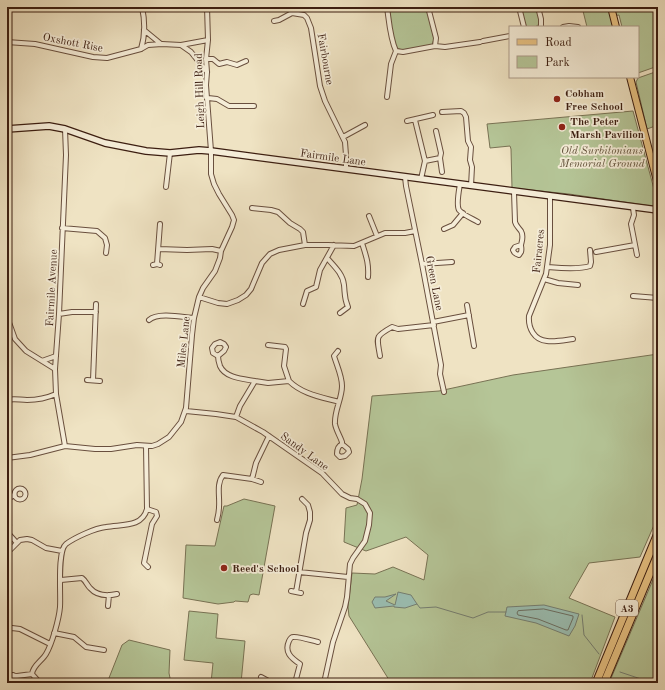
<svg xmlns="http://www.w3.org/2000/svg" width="665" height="690" viewBox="0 0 665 690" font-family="'Old Standard TT',serif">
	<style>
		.green { fill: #b5c597; stroke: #787254 }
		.water { fill: #9abeb2; stroke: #747e72 }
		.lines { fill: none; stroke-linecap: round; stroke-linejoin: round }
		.shore { stroke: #6b6e62; stroke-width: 1 }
		.stream { stroke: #747e72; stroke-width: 1 }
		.street-casing { stroke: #694f3e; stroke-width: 6 }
		.secondary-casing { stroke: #3c1e11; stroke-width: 8 }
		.primary-casing { stroke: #3c1e11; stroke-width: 8 }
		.highway-casing { stroke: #3c1e11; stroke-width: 9 }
		.street { stroke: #f5edd8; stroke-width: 4 }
		.secondary { stroke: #f5edd8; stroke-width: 5.5 }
		.primary { stroke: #e8c282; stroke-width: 6 }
		.highway { stroke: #e8c282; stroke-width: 7 }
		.poi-dot { fill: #8f2418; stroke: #f5edd8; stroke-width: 1.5 }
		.labels { text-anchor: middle; stroke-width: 3.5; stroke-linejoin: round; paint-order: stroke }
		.shield { fill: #f5edd8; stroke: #745c4d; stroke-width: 1 }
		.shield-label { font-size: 10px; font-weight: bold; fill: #3c1e11 }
		.street-label { font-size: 11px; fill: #3c1e11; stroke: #f5edd8 }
		.poi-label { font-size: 11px; font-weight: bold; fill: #3c1e11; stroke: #f5edd8; text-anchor: start }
		.park-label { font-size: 11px; font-style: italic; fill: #605039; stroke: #f5edd8 }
	</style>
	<rect width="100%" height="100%" fill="#efe3c3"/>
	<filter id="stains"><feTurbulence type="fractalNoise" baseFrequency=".005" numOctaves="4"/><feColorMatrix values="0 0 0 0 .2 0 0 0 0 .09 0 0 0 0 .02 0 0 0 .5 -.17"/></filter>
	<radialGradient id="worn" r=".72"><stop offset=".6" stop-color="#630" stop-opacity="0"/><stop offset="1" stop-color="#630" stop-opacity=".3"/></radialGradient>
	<path class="green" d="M389 7H427L434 39 432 45 402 50C400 49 398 49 396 47 392 40 390 16 389 7Z
		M520 7H537C539 14 544 27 532 27 529 27 528 28 526 25 522 21 522 12 520 7Z
		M582 7H645V9L654 7 656 17H658V66L638 73V27H622L619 15 612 16 614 27H587Z
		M658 71V125L647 129 636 82 638 78Z
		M633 111 658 204V207L569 194 512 188 511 149 510 146 490 148 487 124Z
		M658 354V516L640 557 589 563 569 598 615 617 590 683H391L349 616 348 607 352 573 375 574 393 567 424 580 428 555 406 537 366 551 344 542 346 508 357 505 362 479 372 396 439 391 513 375Z
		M244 499 275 506 259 595 253 594 250 595 248 602 235 601 234 602 218 604 183 598 186 545 215 546 224 506H227Z
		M658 568V642L657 643 658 683H609Z
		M189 611 218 614 216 638 245 641 241 683H211L213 663 184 660Z
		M129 640 170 650 169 673 171 683H107L122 645Z"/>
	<path class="water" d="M398 592 411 595 417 604 405 608 394 607V606L375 608 372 602 375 597H385L396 594 386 601 395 605Z
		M544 605 579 614 575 626 569 636 536 623 505 616 507 607Z"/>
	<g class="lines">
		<path class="shore" d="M544 609 573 616V618L568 630H566L538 619 518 615 517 613 518 611Z"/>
		<path class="stream" d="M417 604 420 608 436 607 473 618 488 612H506
			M582 615 584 635 599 654
			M620 672 653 683"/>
		<defs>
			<path id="street" d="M387 7C389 21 390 38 396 51L391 64 387 97
				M428 7 436 38 435 46 445 47 480 42
				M519 7 524 27
				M538 7 541 19V27
				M274 21 279 20 292 13 304 15 307 18 311 28 318 73 320 86 325 101 345 142 346 155V169
				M563 27 569 26 578 27
				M144 30 161 44
				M483 41 510 36
				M7 42 35 44 93 57 107 58 141 49 148 45 162 44 181 45 191 52 207 72
				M181 45 208 40
				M141 49C145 36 145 21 142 7
				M396 51 403 52 435 46
				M206 59H213L219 64 227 62 237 65 246 61
				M208 98 217 99 229 106H254
				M442 112 461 111 464 113 466 117 468 141 471 147 470 160 472 167 471 186
				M415 120 425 161 421 179
				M407 121 433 115
				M65 129 66 155 59 314 55 369 56 394 65 446
				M436 131 441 153 440 158
				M343 137 365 125
				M425 161 440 158 442 172
				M405 177 406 186 422 264 441 365 440 374 444 392
				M460 184C459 190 456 205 459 210 463 215 473 219 478 222
				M166 187 170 153
				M514 192 515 222C516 226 519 228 521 231 524 236 522 240 521 245 521 247 522 249 521 252L519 255C515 254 514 253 513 250L515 247 521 245
				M550 196V245L546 274 529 316C528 328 534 340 547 341 555 342 565 340 573 339
				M252 208 271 210 278 212 290 223 300 229 303 232 305 245
				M633 208 634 215 631 224 637 255
				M369 216 377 236
				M62 228 97 231 105 238 107 245 106 253
				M444 229 453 225 463 213
				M362 243C366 256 369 263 368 277
				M159 249 187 250 212 249 221 251
				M596 252 635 245
				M327 258C334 266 343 274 344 285 345 294 344 298 348 307L340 313
				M157 264 160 224
				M422 264 452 262
				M153 265 157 264 160 265
				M547 267C560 268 578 270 590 266L591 262 590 250
				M544 279 558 283 578 285
				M633 296 658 298
				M199 297 218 303 227 304 238 300 246 295 251 289 262 263 270 254 279 250 305 245H328L354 246 385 233H405L415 231
				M303 304 307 291 316 287 320 270 334 245
				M467 305 474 346
				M59 314 72 312H96
				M7 317 15 339 26 351 55 369
				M149 320C158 312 182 317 194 318
				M433 322 469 315
				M268 345 285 347 286 349 284 366 289 381
				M338 351 334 356C337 366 342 376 342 386 342 399 334 411 335 424 336 430 340 436 342 442V444L348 449 349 452 345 456 340 457 337 454C337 450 338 446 342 444
				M218 356 224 351 226 347 224 344 220 342 215 344 212 348 213 353 218 356C218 359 219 363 220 366 225 378 244 379 255 381
				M380 356C377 337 374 337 392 327L398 329 434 325
				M42 361 56 356
				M87 380 100 381
				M93 380 96 304
				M7 400C14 398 20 400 27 400 37 400 47 398 56 394
				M186 411 216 414 236 417 263 432 322 473 342 494 350 498 357 499 365 504 370 513 369 525 365 541 353 558 350 564 347 597 345 607 333 642 324 683
				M236 417 240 406 255 381 268 383 289 381C302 394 321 397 339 402
				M7 458 30 455 65 446 95 449H111L137 445 152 446 158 444 169 437 181 422 186 408 192 335 194 318 199 297 203 288 215 271 220 258 221 251 232 227 234 220 232 215 219 194 214 184 211 174V151L206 85 207 72 206 59 208 40 207 7
				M252 479 256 463 269 436
				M14.5 494a5.5 5.5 0 1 1 11 0a5.5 5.5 0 1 1-11 0Z
				M7 497H11L14 495
				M147 509 156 512 157 516 152 524 144 563 148 567
				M217 520C218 516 219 511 219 507 220 496 216 484 223 475L252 479 261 482
				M7 527 9 525
				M7 532 17 543
				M7 553 20 540 27 539 32 540 46 548 62 551
				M299 572 348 577
				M61 580 82 578C86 581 87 585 90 588 97 596 108 596 117 594
				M291 591 301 593
				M296 592 306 533 310 520V512L308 505 302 499
				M108 606 109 595
				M7 630 12 628 20 629 50 644
				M54 633 74 637 86 647 104 650
				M32 674C33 665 42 661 46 654 52 644 59 619 60 607 61 594 57 551 66 544 74 538 95 528 106 527 121 524 142 528 147 509L146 446
				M32 674 40 683
				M7 675 17 676 32 674
				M261 677 272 683
				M12 682 13 675
				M295 683 300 664C291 658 284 652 289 641 290 639 291 637 293 637 298 636 313 641 318 642"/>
			<path id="secondary" d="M7 129 49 126 65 129 105 143 146 151 170 153 199 150 211 151 658 210"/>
			<path id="primary" d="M611 7 616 27
				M630 77 658 185"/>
			<path id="highway" d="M596 683 658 533
				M604 683 658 554"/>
		</defs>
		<use href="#street" class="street-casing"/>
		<use href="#secondary" class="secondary-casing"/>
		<use href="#primary" class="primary-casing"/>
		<use href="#highway" class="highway-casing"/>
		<use href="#street" class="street"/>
		<use href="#secondary" class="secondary"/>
		<use href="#primary" class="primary"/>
		<use href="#highway" class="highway"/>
	</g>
	<g class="poi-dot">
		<circle cx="557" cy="99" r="4"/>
		<circle cx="562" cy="127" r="4"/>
		<circle cx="224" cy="568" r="4"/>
	</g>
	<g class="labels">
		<rect class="shield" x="616" y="600" width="22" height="16" rx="3"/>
		<g class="shield-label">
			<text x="627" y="612">A3</text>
		</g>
		<g class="street-label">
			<text transform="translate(73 42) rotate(11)" y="4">Oxshott Rise</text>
			<text transform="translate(326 59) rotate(80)" y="4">Fairbourne</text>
			<text transform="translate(199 91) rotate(-92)" y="4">Leigh Hill Road</text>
			<text transform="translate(333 157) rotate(8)" y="4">Fairmile Lane</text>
			<text transform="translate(538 251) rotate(-84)" y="4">Fairacres</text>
			<text transform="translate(435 283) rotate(79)" y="4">Green Lane</text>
			<text transform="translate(51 288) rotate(-87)" y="4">Fairmile Avenue</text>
			<text transform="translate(183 342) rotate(-84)" y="4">Miles Lane</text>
			<text transform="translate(305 451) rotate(36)" y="4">Sandy Lane</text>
		</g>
		<g class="poi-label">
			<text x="565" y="97">Cobham<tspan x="565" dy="13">Free School</tspan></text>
			<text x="570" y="125">The Peter<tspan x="570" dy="13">Marsh Pavilion</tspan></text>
			<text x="232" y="572">Reed's School</text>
		</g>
		<g class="park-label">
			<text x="602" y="154">Old Surbitonians<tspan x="602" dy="13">Memorial Ground</tspan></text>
		</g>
	</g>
	<rect width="665" height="690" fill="none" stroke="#efe3c3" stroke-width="24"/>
	<rect x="8" y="8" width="649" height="674" fill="none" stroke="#3c1e11" stroke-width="2"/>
	<rect x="12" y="12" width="641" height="666" fill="none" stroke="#3c1e11"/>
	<rect x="509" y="26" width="130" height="52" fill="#f5edd8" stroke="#ab9a88"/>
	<rect x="517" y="39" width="20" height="6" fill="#e8c282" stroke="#ab9a88"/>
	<text x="545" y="46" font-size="12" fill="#3c1e11">Road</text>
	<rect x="517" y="56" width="20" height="12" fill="#b5c597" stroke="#ab9a88"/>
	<text x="545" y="66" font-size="12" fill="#3c1e11">Park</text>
	<rect width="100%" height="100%" filter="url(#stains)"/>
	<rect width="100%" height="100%" fill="url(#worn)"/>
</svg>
